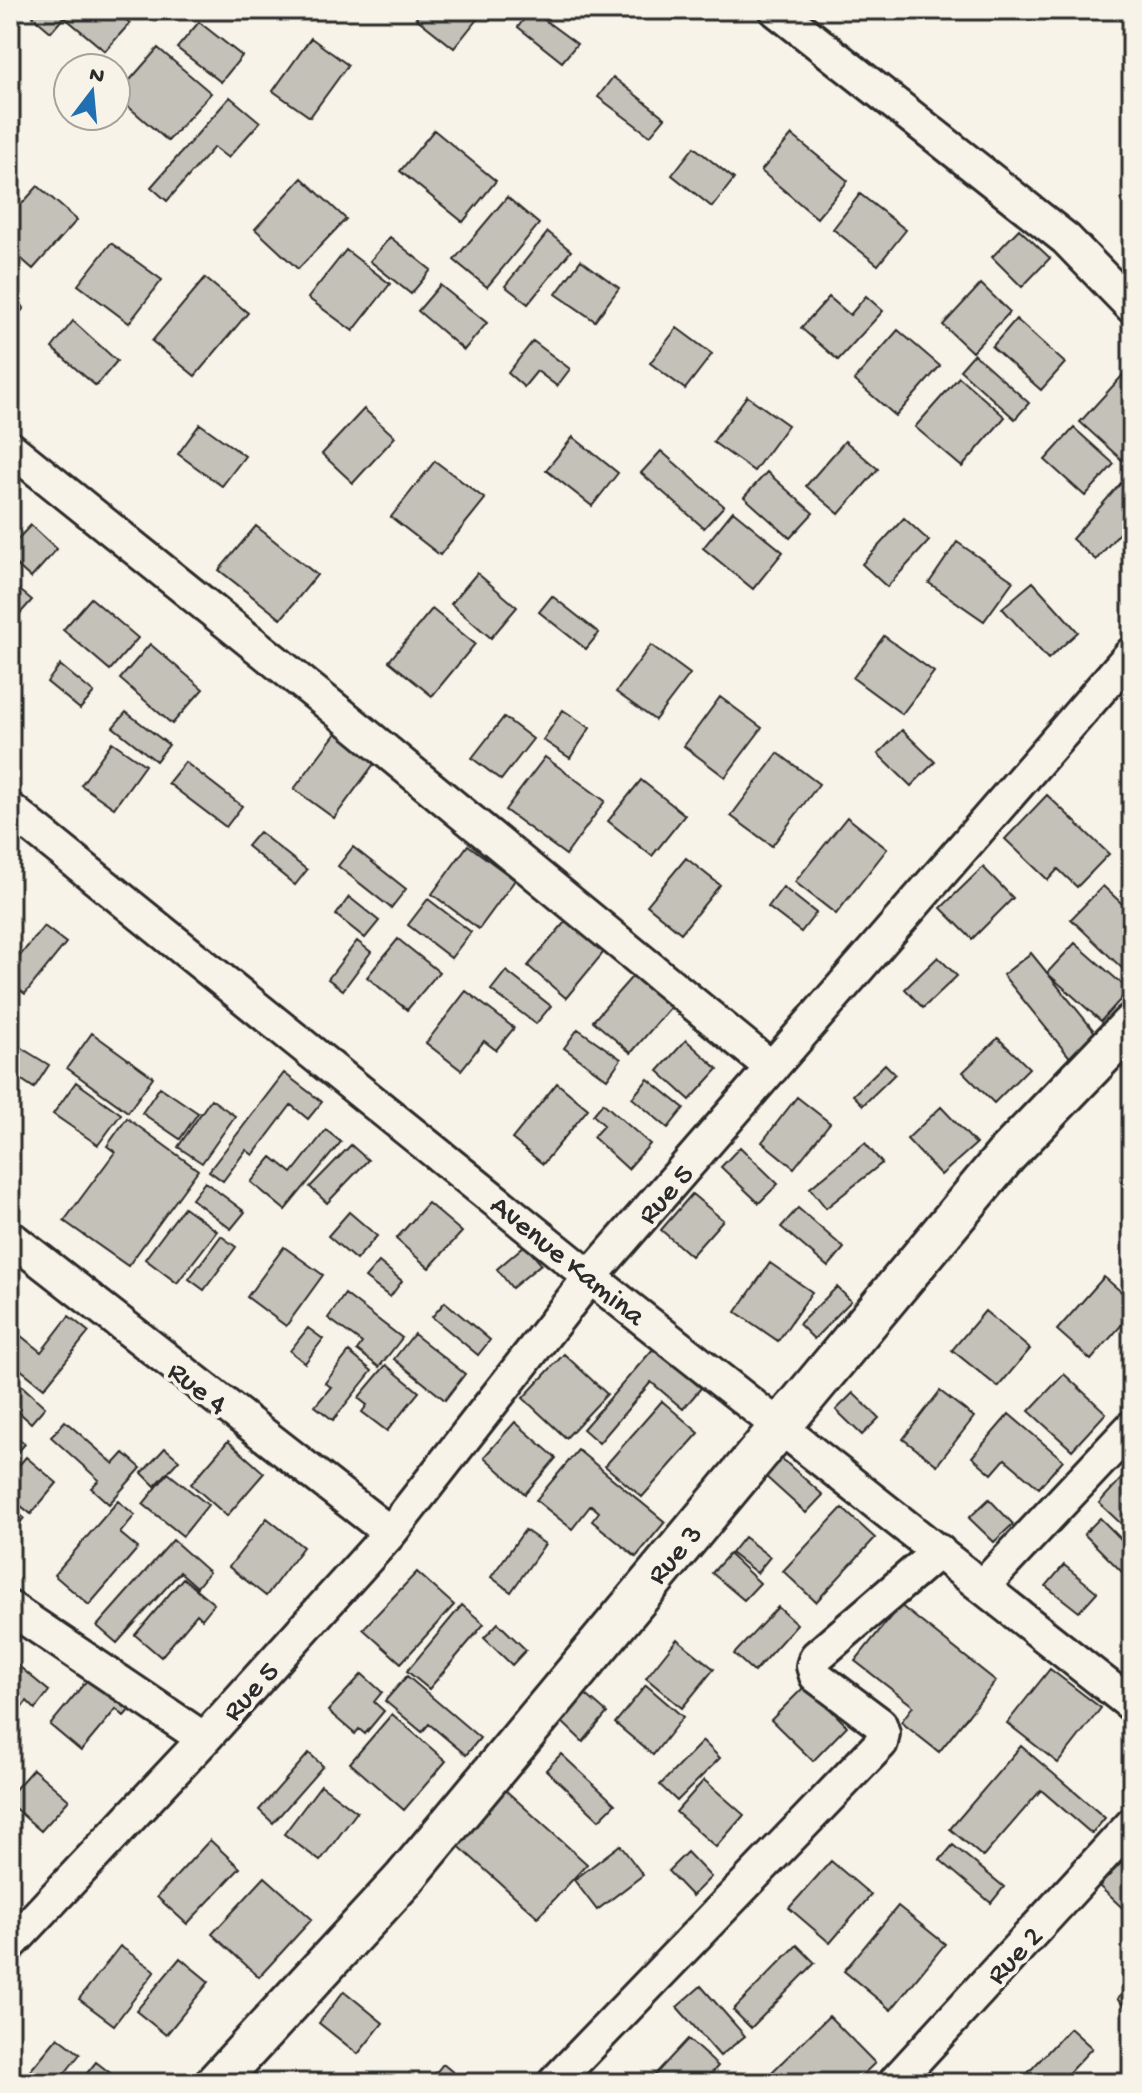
<svg xmlns="http://www.w3.org/2000/svg" width="1142" height="2093" viewBox="0 0 1142 2093" font-family="'Gochi Hand',sans-serif">
	<style>
		.building { fill: #c4c1b9; stroke: #2b2b2b; stroke-width: 2 }
		.lines { fill: none; stroke-linecap: round; stroke-linejoin: round }
		.minor-casing { stroke: #2b2b2b; stroke-width: 38 }
		.tertiary-casing { stroke: #2b2b2b; stroke-width: 46 }
		.minor { stroke: #f7f3e8; stroke-width: 32 }
		.tertiary { stroke: #f7f3e8; stroke-width: 40 }
		.labels { text-anchor: middle; stroke-width: 8; stroke-linejoin: round; paint-order: stroke }
		.street-label { font-size: 30px; fill: #2b2b2b; stroke: #f7f3e8 }
	</style>
	<rect width="100%" height="100%" fill="#f7f3e8"/>
	<filter id="ink" filterUnits="userSpaceOnUse"><feTurbulence type="fractalNoise" baseFrequency=".0125" numOctaves="2"/><feDisplacementMap in="SourceGraphic" scale="16" xChannelSelector="R" yChannelSelector="G"/><feConvolveMatrix kernelMatrix="1 2 1 2 8 2 1 2 1" color-interpolation-filters="sRGB"/></filter>
	<g filter="url(#ink)">
		<path class="building" d="M39 10H114L130 23 105 51 64 17 51 32 33 17Z
			M422 10H478L482 13 454 48 416 18Z
			M531 10 577 44 562 62 518 27Z
			M596 10H619L610 21Z
			M199 22 242 56 221 82 177 48Z
			M311 38 348 65 310 117 273 91Z
			M158 48 211 93 168 141 116 96Z
			M613 77 665 118 650 136 598 97Z
			M230 97 260 122 228 158 214 147 167 201 151 187Z
			M434 130 496 181 463 222 400 171Z
			M10 134 20 142 10 154Z
			M792 135 848 181 817 218 761 171Z
			M694 147 734 179 712 207 672 175Z
			M302 178 346 219 298 269 255 229Z
			M38 186 77 220 33 269 10 249V217Z
			M860 194 906 230 878 265 833 229Z
			M507 197 539 224 487 287 454 260Z
			M1019 229 1050 258 1022 287 992 257Z
			M548 232 571 251 528 304 505 286Z
			M390 237 431 270 411 294 370 261Z
			M111 243 162 280 129 323 78 285Z
			M346 250 390 284 353 331 308 298Z
			M581 260 619 288 595 321 556 294Z
			M205 278 248 313 195 376 152 341Z
			M981 284 1010 312 972 352 943 325Z
			M440 285 487 323 464 350 418 311Z
			M866 296 883 311 838 360 801 328 829 297 850 315Z
			M10 297 24 308 10 325Z
			M1016 319 1065 363 1041 390 992 347Z
			M73 321 117 361 96 386 52 348Z
			M677 328 712 354 685 389 650 363Z
			M898 330 940 366 896 416 854 380Z
			M533 341 570 369 557 386 537 371 524 387 508 373Z
			M974 354 1029 403 1015 419 960 370Z
			M1132 365V450L1123 461 1080 422Z
			M959 377 1005 417 962 467 915 427Z
			M747 396 788 425 754 471 713 442Z
			M364 409 395 437 353 483 322 454Z
			M200 424 245 456 222 486 178 454Z
			M1074 428 1114 464 1085 496 1045 460Z
			M573 437 618 473 592 506 546 470Z
			M845 441 878 469 839 514 806 486Z
			M661 451 724 506 704 528 641 473Z
			M435 461 485 499 440 555 391 517Z
			M767 472 813 513 790 538 744 497Z
			M1121 483 1132 492V518L1096 560 1072 539Z
			M733 511 783 552 753 589 703 548Z
			M904 518 929 541 887 587 862 564Z
			M31 525 57 549 31 578 10 559V547Z
			M256 526 317 575 281 619 219 570Z
			M957 542 1013 581 984 621 929 583Z
			M477 573 517 607 491 638 451 604Z
			M10 582 32 600 16 618 10 613Z
			M1033 582 1078 632 1048 659 1002 608Z
			M552 596 599 633 586 649 539 612Z
			M91 598 138 638 110 670 63 630Z
			M432 609 475 644 432 696 389 661Z
			M884 636 934 672 902 714 853 678Z
			M150 644 203 689 172 724 120 679Z
			M651 645 690 674 655 720 616 692Z
			M60 665 94 693 80 709 47 682Z
			M720 697 762 728 725 777 684 746Z
			M563 710 590 728 570 758 543 740Z
			M126 712 169 745 156 761 113 727Z
			M504 717 533 739 501 780 472 758Z
			M342 725 382 753 334 818 294 789Z
			M902 730 935 762 911 786 878 754Z
			M112 742 145 765 114 808 81 785Z
			M778 753 819 784 772 846 731 816Z
			M545 757 605 801 566 855 505 810Z
			M185 762 242 806 226 827 168 783Z
			M641 780 685 815 652 856 608 821Z
			M1047 795 1109 854 1077 887 1058 869 1048 880 1005 839Z
			M847 817 887 849 836 914 795 882Z
			M259 832 307 870 295 885 247 846Z
			M468 845 515 880 479 929 432 894Z
			M353 847 406 889 391 908 338 866Z
			M686 858 720 885 681 933 647 905Z
			M983 867 1013 898 972 939 941 908Z
			M1103 886 1132 913 1130 976 1071 919Z
			M783 887 816 913 801 932 768 907Z
			M349 897 379 921 365 938 336 915Z
			M428 899 471 932 451 958 408 925Z
			M570 916 608 947 566 998 528 966Z
			M44 926 66 943 25 994 10 983V968Z
			M398 939 439 972 407 1010 367 977Z
			M357 941 371 952 343 990 328 979Z
			M1075 943 1129 990 1101 1021 1047 973Z
			M1031 953 1099 1037 1072 1060 1003 975Z
			M938 957 957 976 923 1008 905 989Z
			M638 970 675 1002 631 1053 593 1021Z
			M506 971 551 1006 536 1024 491 990Z
			M466 991 514 1028 496 1050 484 1041 461 1070 426 1043Z
			M578 1029 621 1059 607 1079 564 1048Z
			M92 1033 153 1077 128 1112 67 1068Z
			M998 1038 1029 1068 994 1103 963 1072Z
			M686 1040 718 1069 690 1100 658 1071Z
			M10 1041 49 1065 34 1088 10 1072Z
			M885 1064 895 1074 863 1105 853 1095Z
			M284 1073 322 1102 308 1119 291 1105 253 1155 246 1150 223 1181 209 1171Z
			M648 1079 684 1108 668 1128 632 1098Z
			M76 1082 121 1114 98 1145 53 1114Z
			M557 1083 588 1109 543 1164 512 1139Z
			M160 1087 198 1113 180 1139 142 1113Z
			M797 1097 830 1123 794 1168 762 1142Z
			M211 1099 235 1116 202 1163 178 1147Z
			M603 1103 650 1144 628 1169 593 1137 604 1125 593 1115Z
			M941 1107 976 1144 941 1175 907 1139Z
			M127 1118 198 1170 128 1266 64 1221 115 1152 107 1146Z
			M326 1130 341 1142 285 1210 251 1182 272 1157 292 1173Z
			M865 1143 882 1163 826 1208 810 1188Z
			M351 1145 368 1160 327 1203 310 1187Z
			M740 1147 778 1184 759 1203 721 1167Z
			M205 1182 245 1212 231 1229 192 1199Z
			M692 1194 723 1220 691 1256 661 1230Z
			M428 1203 462 1232 429 1268 396 1239Z
			M184 1207 217 1231 177 1283 145 1259Z
			M798 1208 844 1248 828 1267 781 1227Z
			M349 1212 377 1236 356 1260 328 1236Z
			M221 1236 236 1247 204 1290 189 1279Z
			M525 1245 541 1264 512 1288 497 1269Z
			M284 1247 323 1275 286 1326 247 1297Z
			M379 1262 402 1281 390 1297 365 1278Z
			M770 1263 812 1292 778 1341 736 1312Z
			M1104 1277 1132 1301V1313L1091 1360 1057 1330Z
			M837 1287 851 1301 814 1339 799 1324Z
			M345 1294 402 1338 379 1367 357 1350 362 1343 328 1318Z
			M445 1302 490 1340 478 1355 432 1317Z
			M985 1311 1030 1349 998 1387 952 1350Z
			M69 1316 89 1332 44 1388 10 1361V1327L41 1352Z
			M308 1328 323 1339 305 1363 290 1351Z
			M414 1334 465 1374 445 1400 394 1359Z
			M654 1348 701 1388 683 1409 651 1382 599 1443 583 1429Z
			M349 1352 372 1371 333 1420 315 1406 331 1387 325 1383Z
			M564 1354 607 1394 566 1438 523 1398Z
			M386 1365 419 1392 387 1431 362 1412 367 1405 358 1398Z
			M1064 1374 1106 1413 1072 1450 1029 1411Z
			M10 1375 45 1407 31 1423 10 1404Z
			M940 1391 974 1417 937 1465 903 1439Z
			M853 1393 879 1418 862 1435 836 1410Z
			M662 1401 699 1433 642 1497 605 1466Z
			M1009 1414 1063 1460 1039 1488 1005 1459 992 1474 972 1457Z
			M65 1421 114 1464 124 1453 141 1468 109 1504 91 1488 99 1480 51 1437Z
			M515 1422 556 1458 525 1494 484 1457Z
			M10 1431 25 1444 10 1461Z
			M228 1441 264 1473 227 1516 191 1484Z
			M165 1448 179 1460 155 1486 142 1473Z
			M578 1450 665 1522 636 1557 592 1521 599 1512 591 1505 572 1529 536 1500Z
			M26 1457 57 1483 31 1514 10 1497V1476Z
			M781 1458 823 1495 806 1513 765 1476Z
			M1132 1467V1534L1099 1503Z
			M168 1473 208 1505 183 1536 143 1504Z
			M989 1499 1013 1524 994 1542 969 1518Z
			M118 1501 135 1515 120 1533 138 1548 89 1605 54 1575Z
			M10 1507 24 1518 10 1535Z
			M842 1508 875 1538 816 1602 783 1571Z
			M267 1518 303 1547 266 1596 229 1567Z
			M1100 1518 1132 1550V1563L1123 1573 1084 1534Z
			M525 1530 545 1544 511 1592 491 1577Z
			M744 1537 770 1557 757 1573 731 1553Z
			M173 1540 209 1572 197 1587 180 1572 117 1643 97 1626Z
			M729 1554 760 1583 744 1600 712 1573Z
			M1064 1565 1097 1592 1079 1612 1046 1586Z
			M417 1572 454 1605 401 1663 363 1629Z
			M183 1578 214 1604 202 1619 197 1614 161 1657 135 1635Z
			M462 1605 484 1624 429 1689 407 1671Z
			M900 1605 996 1681 939 1752 901 1722 913 1706 855 1661Z
			M778 1607 797 1624 754 1672 734 1654Z
			M498 1623 526 1650 512 1665 484 1638Z
			M677 1639 714 1669 682 1708 646 1678Z
			M10 1659 49 1691 35 1709 27 1701 10 1721Z
			M97 1668 137 1701 124 1716 116 1709 81 1751 50 1725Z
			M1050 1669 1101 1708 1058 1763 1007 1723Z
			M362 1674 382 1692 374 1702 384 1711 365 1734 359 1729 355 1734 328 1711Z
			M407 1676 480 1738 466 1755 429 1724 422 1732 385 1701Z
			M646 1685 683 1717 653 1755 615 1723Z
			M806 1685 847 1726 813 1761 771 1720Z
			M583 1692 607 1713 583 1742 559 1719Z
			M392 1714 446 1761 404 1810 350 1763Z
			M703 1741 720 1758 677 1801 660 1785Z
			M1021 1746 1105 1818 1092 1834 1041 1790 983 1857 950 1829Z
			M309 1753 323 1766 273 1823 259 1810Z
			M561 1754 615 1804 599 1820 546 1770Z
			M33 1769 69 1800 41 1831 10 1804V1795Z
			M704 1780 744 1815 716 1847 676 1812Z
			M321 1785 357 1812 320 1861 284 1834Z
			M503 1788 587 1864 538 1917 454 1842Z
			M210 1840 240 1868 187 1924 157 1897Z
			M620 1845 643 1875 597 1910 574 1880Z
			M953 1845 1004 1887 991 1903 940 1860Z
			M687 1852 711 1877 692 1896 668 1871Z
			M831 1861 871 1895 830 1943 789 1908Z
			M1121 1863 1132 1874V1917L1099 1886Z
			M265 1877 312 1919 259 1977 212 1934Z
			M898 1906 945 1944 891 2010 844 1971Z
			M797 1945 815 1963 751 2028 733 2010Z
			M120 1946 155 1971 114 2025 79 1999Z
			M180 1958 209 1982 166 2035 136 2011Z
			M1132 1983V2013L1117 1999Z
			M701 1986 745 2036 720 2056 677 2007Z
			M344 1991 383 2023 358 2054 319 2023Z
			M829 2016 875 2063 854 2083H783L772 2072Z
			M1070 2028 1092 2048 1059 2083H1037L1027 2074Z
			M58 2037 80 2054 57 2083H20Z
			M688 2039 718 2066 703 2083H647Z
			M96 2062 123 2083H79Z
			M443 2064 466 2083H428Z"/>
		<g class="lines">
			<defs>
				<path id="minor" d="M776 10 1066 239 1132 307
					M10 448 341 714 772 1068
					M10 809 590 1277 1132 1705
					M10 1237 390 1533
					M983 1586 1132 1427
					M10 1608 204 1739
					M10 1945 204 1739 390 1533 590 1277 1132 653
					M554 2083 881 1743 883 1733 880 1724 816 1676 813 1666 816 1657 939 1551
					M894 2083 1132 1824"/>
				<path id="tertiary" d="M216 2083 404 1879 1007 1154 1132 1024"/>
			</defs>
			<use href="#minor" class="minor-casing"/>
			<use href="#tertiary" class="tertiary-casing"/>
			<use href="#minor" class="minor"/>
			<use href="#tertiary" class="tertiary"/>
		</g>
	</g>
	<g class="labels">
		<g class="street-label">
			<text transform="translate(664 1193) rotate(-49)" y="10">Rue 5</text>
			<text transform="translate(569 1259) rotate(39)" y="10">Avenue Kamina</text>
			<text transform="translate(199 1386) rotate(38)" y="10">Rue 4</text>
			<text transform="translate(673 1553) rotate(-50)" y="10">Rue 3</text>
			<text transform="translate(249 1690) rotate(-48)" y="10">Rue 5</text>
			<text transform="translate(1013 1954) rotate(-47)" y="10">Rue 2</text>
		</g>
	</g>
	<rect width="1142" height="2093" fill="none" stroke="#f7f3e8" stroke-width="40"/>
	<rect x="20" y="20" width="1102" height="2053" fill="none" stroke="#2b2b2b" stroke-width="3" filter="url(#ink)"/>
	<g transform="translate(92 92) rotate(16)"><circle r="38" fill="#f7f3e8" stroke="#a5a39c" stroke-width="2"/>
	<path d="M0-6L14 30L0 20L-14 30Z" fill="#1f6fb2"/>
	<text y="-12" font-size="22" font-weight="bold" text-anchor="middle" fill="#2b2b2b">N</text>
	</g>
</svg>
